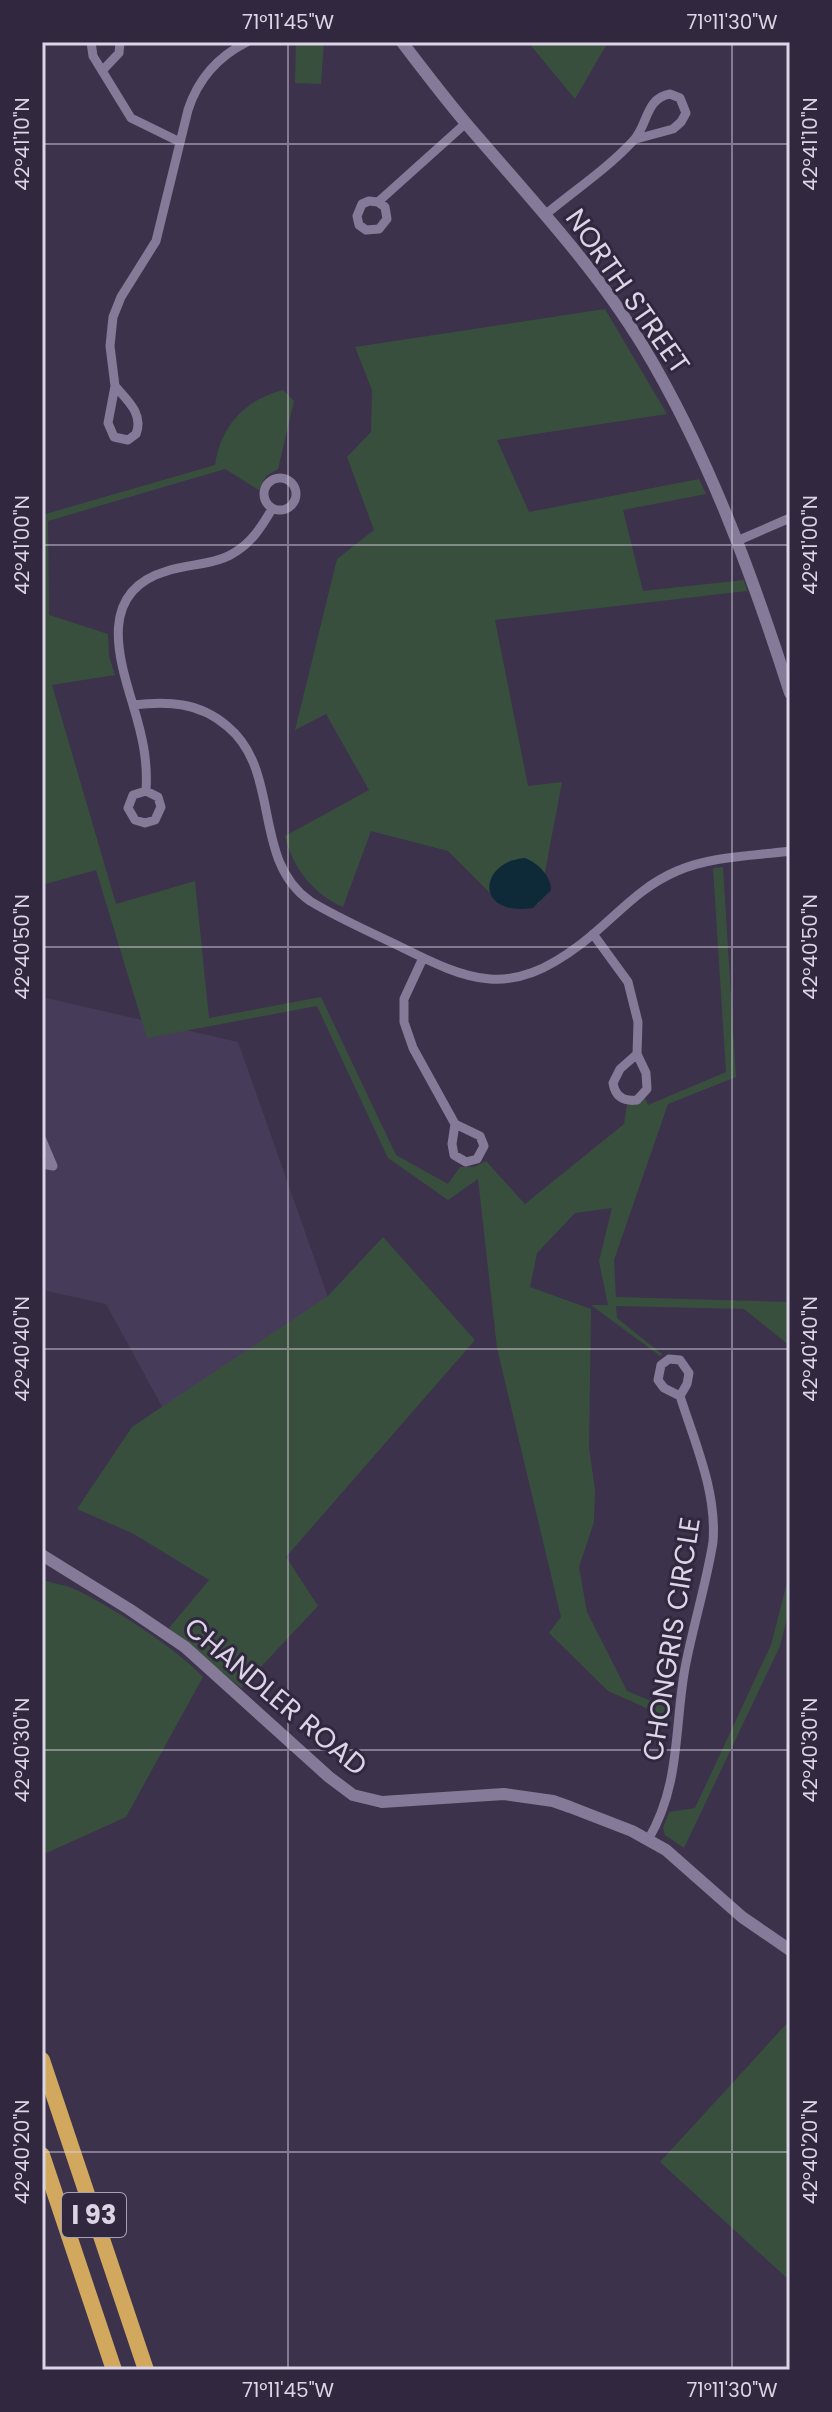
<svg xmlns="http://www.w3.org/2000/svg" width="832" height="2412" viewBox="0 0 832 2412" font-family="Poppins,sans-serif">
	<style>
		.built { fill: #473b5a }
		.green { fill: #394f3d }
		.water { fill: #0e2a39 }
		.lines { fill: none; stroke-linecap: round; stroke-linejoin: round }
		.street { stroke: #857a97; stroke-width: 9 }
		.secondary { stroke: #857a97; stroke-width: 12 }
		.highway { stroke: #d1a85d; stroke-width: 16 }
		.ticks { fill: none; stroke: #dbd5e5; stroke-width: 2; stroke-opacity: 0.45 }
		.labels { text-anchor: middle; stroke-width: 6; stroke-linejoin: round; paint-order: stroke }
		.shield { fill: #312840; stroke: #a8a1b4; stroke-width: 2 }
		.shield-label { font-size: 26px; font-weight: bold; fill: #dbd5e5 }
		.street-label { font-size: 28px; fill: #dbd5e5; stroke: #312840 }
		.neatline { fill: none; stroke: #dbd5e5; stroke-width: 3 }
		.ticks-label { font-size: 20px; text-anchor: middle; fill: #dbd5e5 }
	</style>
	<rect width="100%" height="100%" fill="#3c324b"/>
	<path class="built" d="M42 997 238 1042 328 1297 165 1412 106 1304 42 1290Z"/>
	<path class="green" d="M296 42H324L321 84 295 83Z
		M528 42H608L575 99Z
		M605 309 667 414 497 440 529 512 699 479 706 494 623 510 643 591 744 580 747 591 495 620 528 786 562 782 539 904 503 906 448 851 371 831 343 907C312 893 293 868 285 836L369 790 326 714 295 730 337 559 374 530 347 457 371 432 372 390 355 347Z
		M283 390 294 401 278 469 266 476 259 490 225 469 48 521 49 615 108 634 109 656 115 675 52 685 116 904 195 881 209 1018 321 997 396 1155 448 1184 460 1167H474L486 1161 525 1204 624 1124 627 1105 637 1104 645 1098 648 1105 726 1072 713 868 723 867 736 1077 668 1104 614 1260 616 1297 790 1302V1346L744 1309 616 1306 617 1318 662 1354 660 1356 591 1305H608L599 1261 612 1208 575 1213 537 1253 530 1287 591 1309 589 1448 595 1489 594 1522 579 1567 587 1612 627 1691 673 1710 671 1719 608 1691 549 1633 561 1617 497 1348 478 1179 448 1200 388 1158 317 1006 147 1038 96 870 42 885V515L215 465C221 426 244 400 283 390Z
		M383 1237 475 1340 286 1557 318 1606 241 1688 169 1628 209 1580 134 1534 77 1509 132 1427 328 1296Z
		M790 1571V1606L780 1646 684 1848 665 1835 663 1828 669 1812 695 1808 771 1645Z
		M42 1579C52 1584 62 1584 72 1588 108 1604 176 1648 203 1677L126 1817 42 1855Z
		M790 2020V2281L660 2162Z"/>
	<path class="water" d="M525 858C538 863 551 876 551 890L533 908C473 917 479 861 525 858Z"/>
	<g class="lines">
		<path class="street" d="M91 42 93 56 131 118 180 142
			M102 71 119 53 120 42
			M378 202 385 207 387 219 379 229 366 230 359 225 357 216 362 204 369 201 378 202 466 123
			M546 214C575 190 608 168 633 141 648 126 645 98 670 94L680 98 686 113 681 122 673 129 636 139
			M115 386C127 400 144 414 136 434L128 440 114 437 108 423 115 386 110 346 113 317 121 297 156 241 188 110C198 79 217 57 247 42
			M264 494a16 16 0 1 1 32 0a16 16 0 1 1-32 0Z
			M272 509C262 526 251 544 232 554 213 565 188 564 167 571 98 591 118 656 133 705 168 701 199 702 227 726 282 771 251 860 310 901 338 918 368 931 397 945 471 982 509 999 581 944 614 919 637 888 677 871 711 856 753 856 790 851
			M737 541 790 518
			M133 705C142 735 148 759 146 791L133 795 128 808 135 820 145 823 155 820 161 807 158 797 146 791
			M593 934 628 982 638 1022 637 1054 620 1069 613 1083C615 1096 623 1102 637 1100L647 1089 646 1073 637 1054
			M423 958 404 999V1022L413 1048 455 1124 452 1144 454 1155 466 1162 477 1159 484 1146 480 1136 455 1124
			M42 1140 53 1166 42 1164
			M648 1840C681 1784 674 1729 685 1668 693 1626 706 1585 713 1542 717 1492 695 1443 680 1396L687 1384 689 1373 680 1360 669 1359 661 1365 658 1380 664 1388 680 1396"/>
		<path class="secondary" d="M402 42C424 71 446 100 470 128 530 198 595 267 643 346 708 454 752 574 790 693
			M42 1555 129 1609 185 1647 329 1777 353 1795 382 1802 504 1794 553 1801 570 1807 632 1831 666 1850 742 1917 790 1950"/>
		<path class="highway" d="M42 2060 146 2370
			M42 2155 114 2370"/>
	</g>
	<path class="ticks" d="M288 42V2370M732 42V2370M42 144H790M42 545H790M42 947H790M42 1349H790M42 1750H790M42 2152H790"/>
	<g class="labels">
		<rect class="shield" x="62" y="2193" width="64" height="44" rx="6"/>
		<g class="shield-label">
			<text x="94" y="2224">I 93</text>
		</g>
		<g class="street-label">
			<text transform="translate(628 291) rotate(55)" y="10">NORTH STREET</text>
			<text transform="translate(671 1639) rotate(-81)" y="10">CHONGRIS CIRCLE</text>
			<text transform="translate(276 1696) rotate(40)" y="10">CHANDLER ROAD</text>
		</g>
	</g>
	<rect width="832" height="2412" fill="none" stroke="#312840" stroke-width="88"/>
	<rect x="44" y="44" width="744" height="2324" class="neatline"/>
	<g class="ticks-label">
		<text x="288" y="29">71°11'45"W</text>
		<text x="732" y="29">71°11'30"W</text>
		<text transform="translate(22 144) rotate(-90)" y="7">42°41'10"N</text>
		<text transform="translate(810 144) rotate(-90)" y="7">42°41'10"N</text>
		<text transform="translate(22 545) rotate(-90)" y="7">42°41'00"N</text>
		<text transform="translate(810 545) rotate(-90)" y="7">42°41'00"N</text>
		<text transform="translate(22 947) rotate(-90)" y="7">42°40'50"N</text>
		<text transform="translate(810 947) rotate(-90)" y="7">42°40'50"N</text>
		<text transform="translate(22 1349) rotate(-90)" y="7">42°40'40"N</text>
		<text transform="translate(810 1349) rotate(-90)" y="7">42°40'40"N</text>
		<text transform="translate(22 1750) rotate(-90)" y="7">42°40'30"N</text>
		<text transform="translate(810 1750) rotate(-90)" y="7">42°40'30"N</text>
		<text transform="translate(22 2152) rotate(-90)" y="7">42°40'20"N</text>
		<text transform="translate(810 2152) rotate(-90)" y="7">42°40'20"N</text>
		<text x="288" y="2397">71°11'45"W</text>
		<text x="732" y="2397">71°11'30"W</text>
	</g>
</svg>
